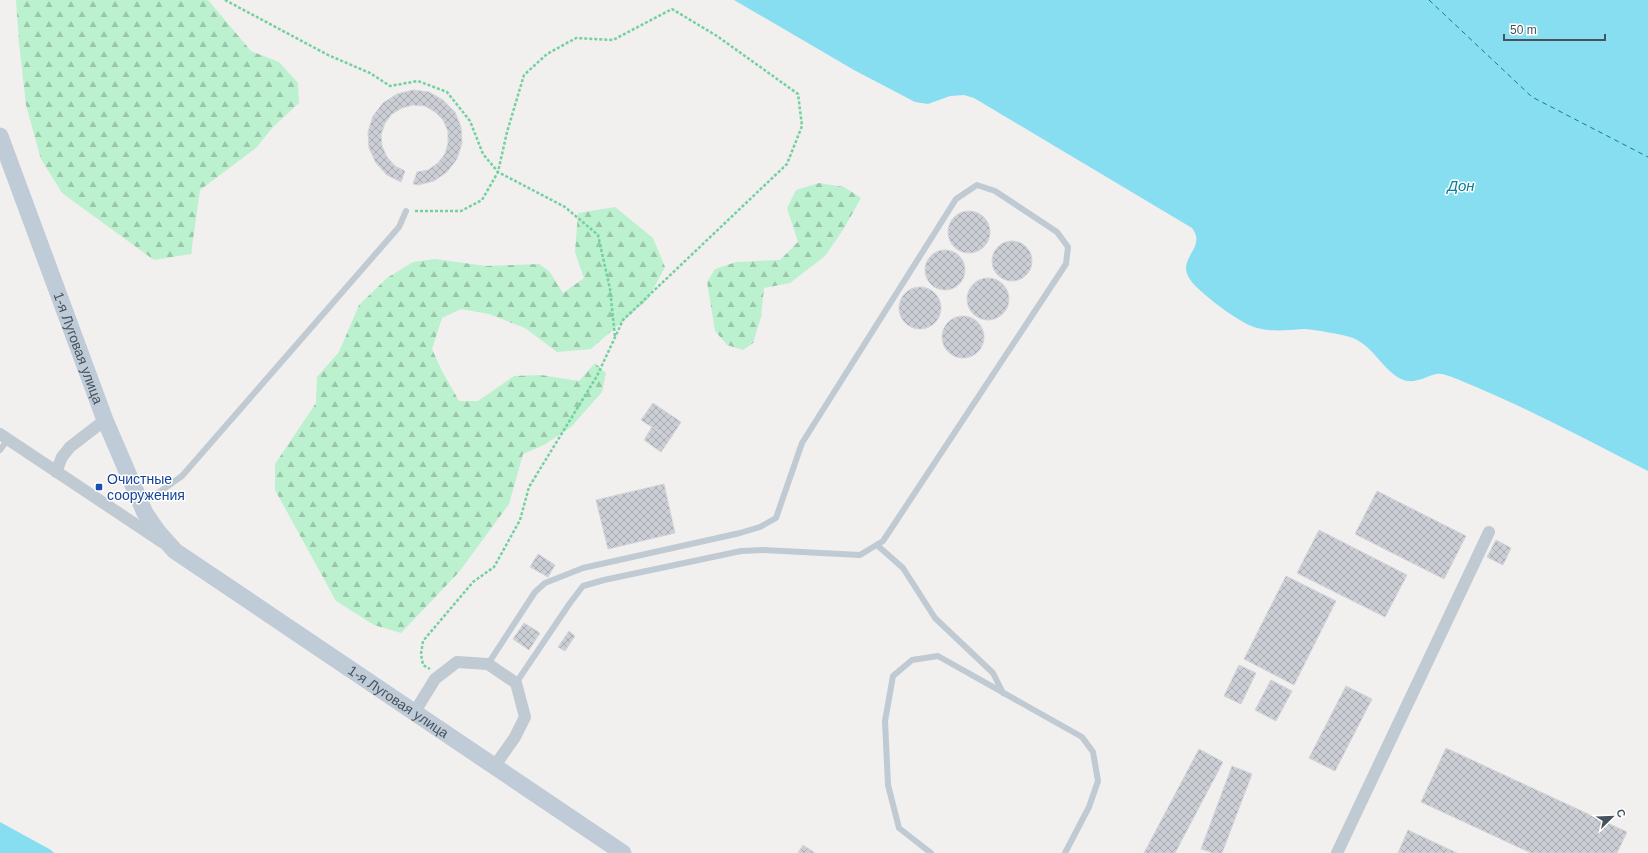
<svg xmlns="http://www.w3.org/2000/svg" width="1648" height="853" viewBox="0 0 1648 853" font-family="Helvetica,sans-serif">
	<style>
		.forest { fill: url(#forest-firs) }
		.water { fill: #86def0 }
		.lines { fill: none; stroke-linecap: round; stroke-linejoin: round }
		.ferry { stroke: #078099; stroke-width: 1; stroke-dasharray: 5 4; stroke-linecap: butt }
		.building { fill: url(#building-cross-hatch); stroke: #d3d5db }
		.path { stroke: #72d19f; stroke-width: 2.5; stroke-dasharray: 3 2; stroke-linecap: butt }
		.lane { stroke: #bfcad2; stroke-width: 6 }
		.street { stroke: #bfcad2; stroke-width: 12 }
		.secondary { stroke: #bfcbd7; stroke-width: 17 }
		.transit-dot { fill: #1a4fb4; stroke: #fff; stroke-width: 1.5 }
		.labels { text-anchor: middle; stroke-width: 3; stroke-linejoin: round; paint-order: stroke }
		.street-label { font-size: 14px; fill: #46535d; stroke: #fff }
		.transit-label { font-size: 14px; fill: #164399; stroke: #fff; text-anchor: start }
		.water-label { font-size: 15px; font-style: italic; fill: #078099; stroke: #fff }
	</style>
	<defs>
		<pattern id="forest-firs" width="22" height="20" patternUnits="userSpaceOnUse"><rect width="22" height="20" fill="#bbf1ce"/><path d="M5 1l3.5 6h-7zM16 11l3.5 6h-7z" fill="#9ac6aa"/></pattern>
		<pattern id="building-cross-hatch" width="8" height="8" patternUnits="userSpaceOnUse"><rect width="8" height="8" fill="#cbced4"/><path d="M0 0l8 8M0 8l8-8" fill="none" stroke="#a7aaaf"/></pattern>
	</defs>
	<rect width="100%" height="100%" fill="#f2efef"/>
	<path class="forest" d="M16 0H208L251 51 279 62 298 83 299 103 273 127 256 148 200 190 191 254 154 260 62 193 41 159 26 105 19 43Z
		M819 183 844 187 861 198 843 230 825 256 790 283 764 288 761 317 753 343 743 350 727 345 715 331 707 282 715 269 736 262 780 260 798 242 787 208 796 190Z
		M615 207 653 238 665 267 648 299 591 349 557 352 525 328 489 314 461 309 442 318 432 349 442 371 459 401H478L514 376 541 375 579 381 595 363 606 373 602 392 571 427 544 445 523 454 509 504 459 572 401 633 374 625 336 601 275 490V464L316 403 317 377 339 352 359 305 387 278 413 262 435 259 486 266 539 264 549 271 563 293 584 278 575 252 578 213Z"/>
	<path class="water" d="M734 0H1648V471C1585 439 1522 405 1457 379 1451 377 1443 373 1436 374 1424 377 1414 385 1401 379 1382 369 1373 346 1353 338 1345 335 1312 329 1303 329 1288 330 1272 332 1257 328 1242 324 1214 303 1202 292 1196 287 1187 278 1186 270 1185 254 1205 245 1192 228L974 98 964 95 950 96 928 104 915 102 854 70Z
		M0 822 51 850 54 853H0Z"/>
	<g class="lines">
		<path class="ferry" d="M1429 0 1532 97 1648 157"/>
	</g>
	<path class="building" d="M413 90 429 92 443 100 455 112 461 127 462 143 457 159 447 172 434 181 418 185 413 184 417 172 428 170 438 163 445 154 448 143V131L443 120 435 112 425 106 413 105 402 108 392 114 385 123 381 135 382 146 387 157 395 166 405 171 401 182 387 175 376 163 369 148 368 132 373 116 383 103 397 94Z
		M948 232a21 21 0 1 1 42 0a21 21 0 1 1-42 0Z
		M992 261a20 20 0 1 1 40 0a20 20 0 1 1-40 0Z
		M925 270a20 20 0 1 1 40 0a20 20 0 1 1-40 0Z
		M967 299a21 21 0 1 1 42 0a21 21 0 1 1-42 0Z
		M899 308a21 21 0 1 1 42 0a21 21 0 1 1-42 0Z
		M942 337a21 21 0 1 1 42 0a21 21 0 1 1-42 0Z
		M653 403 681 422 670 439 641 420Z
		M652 427 670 439 661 452 644 440Z
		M664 484 675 533 608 549 596 500Z
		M1377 491 1466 536 1444 579 1355 534Z
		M1319 530 1407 575 1385 617 1297 573Z
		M1496 540 1511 548 1503 565 1487 557Z
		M538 554 555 565 548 577 530 567Z
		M1286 576 1336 601 1294 685 1244 659Z
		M524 623 540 633 529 650 513 639Z
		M569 631 575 636 565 651 558 647Z
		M1239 665 1256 673 1241 704 1224 696Z
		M1271 680 1292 691 1276 721 1255 710Z
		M1346 686 1372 699 1335 771 1309 758Z
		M1446 748 1627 832 1617 853H1531L1421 802Z
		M1199 749 1223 762 1175 853H1144Z
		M1232 766 1252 774 1222 853H1213L1201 849Z
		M1408 830 1457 853H1398Z
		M803 845 815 853H798Z"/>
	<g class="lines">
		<path class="path" d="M225 0 328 55 370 73 390 86 418 81 447 92 470 121 483 154 498 172 565 207 598 235 610 289 615 337
			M415 211H461L482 200 498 172 507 132 524 75 547 54 576 38 613 40 672 9 717 36 798 94 802 126 787 164 623 320 597 376 529 487 520 520 494 567 473 582 423 641 421 654 423 665 430 669"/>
		<path class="lane" d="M0 450 8 439
			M141 499 158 493 182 476 399 227 406 211
			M877 545 903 568 935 618 993 673 1003 693
			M488 664 535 592 545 583 583 568 740 533 760 527 776 518 802 443 956 199 977 185 995 191 1057 232 1068 247 1066 264 883 541 860 555 763 550 741 551 604 580 583 586 570 603 516 683
			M931 853 899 828 888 785 885 721 893 676 912 660 938 656 1082 737 1093 752 1098 781 1089 807 1065 853"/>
		<path class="street" d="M0 434 162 542
			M56 472 62 457 70 447 105 420
			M414 713 435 679 457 662 488 664 516 683 525 717 515 737 494 767
			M1337 853 1489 532"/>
		<path class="secondary" id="s1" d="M0 136 105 420 145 513 158 532 175 551 623 853"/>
	</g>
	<rect class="transit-dot" x="95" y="483" width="8" height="8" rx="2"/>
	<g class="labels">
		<g class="street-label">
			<text dy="5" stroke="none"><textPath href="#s1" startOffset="226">1-я Луговая улица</textPath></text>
			<text dy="5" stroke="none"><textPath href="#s1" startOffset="722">1-я Луговая улица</textPath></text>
		</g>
		<g class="transit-label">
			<text x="107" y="484">Очистные<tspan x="107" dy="16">сооружения</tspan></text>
		</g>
		<g class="water-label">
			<text x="1461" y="191">Дон</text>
		</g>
	</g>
	<g transform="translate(1612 817) rotate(67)" stroke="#ffffff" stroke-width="3" paint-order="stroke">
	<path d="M0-3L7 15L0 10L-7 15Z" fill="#46535d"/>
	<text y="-6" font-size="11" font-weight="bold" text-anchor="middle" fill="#46535d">С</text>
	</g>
	<path d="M1504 34v6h101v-6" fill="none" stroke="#46535d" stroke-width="2"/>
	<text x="1510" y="34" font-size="12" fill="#46535d" stroke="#ffffff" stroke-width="3" paint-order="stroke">50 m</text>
</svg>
